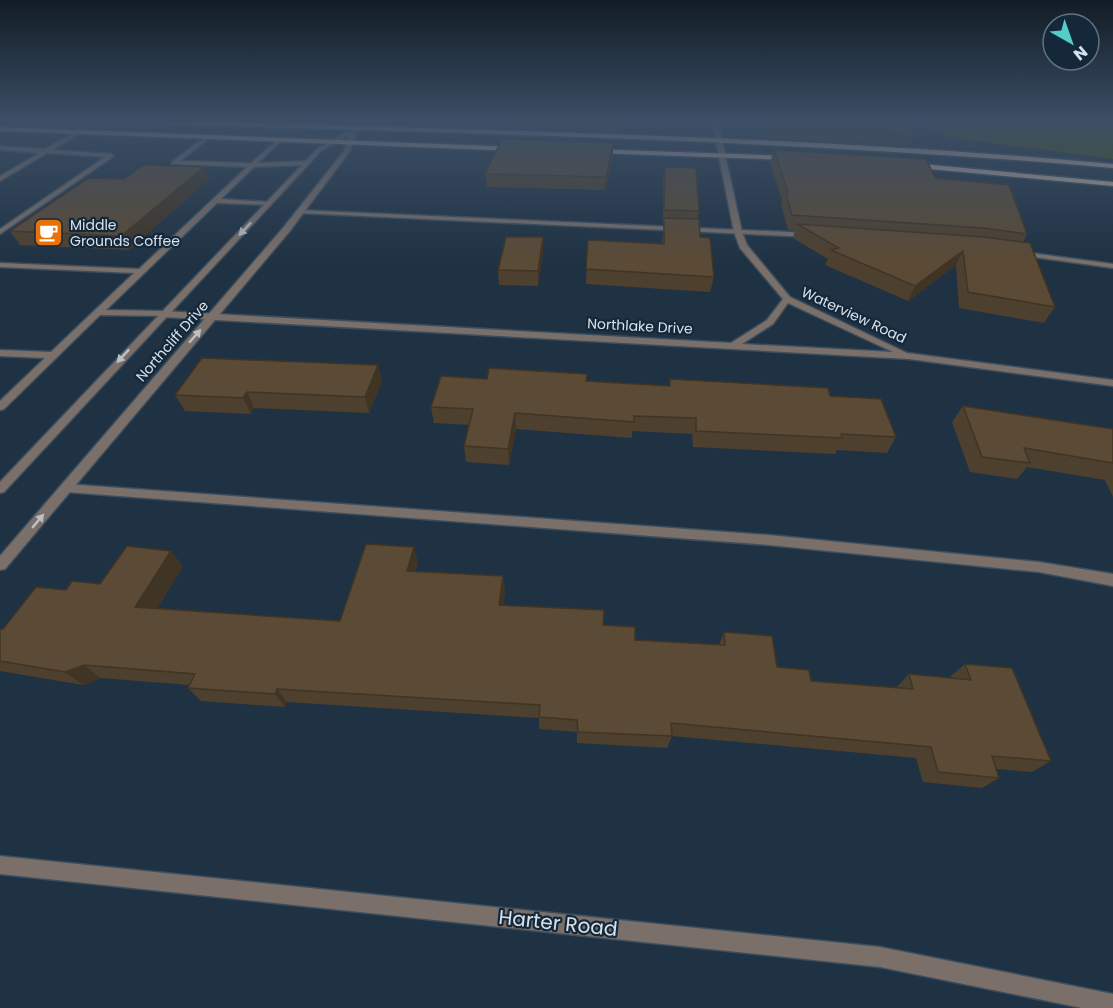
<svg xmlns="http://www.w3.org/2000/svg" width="1113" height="1008" viewBox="0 0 1113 1008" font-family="Poppins,sans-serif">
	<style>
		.green { fill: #4b5401 }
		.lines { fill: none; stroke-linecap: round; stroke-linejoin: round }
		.service-casing { stroke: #3c4e5e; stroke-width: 3 }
		.minor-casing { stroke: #3c4e5e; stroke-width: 3 }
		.tertiary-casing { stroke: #3c4e5e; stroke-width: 3 }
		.primary-casing { stroke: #3c4e5e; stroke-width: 3 }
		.service { fill: #7b6f69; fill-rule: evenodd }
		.minor { fill: #7b6f69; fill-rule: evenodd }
		.tertiary { fill: #7b6f69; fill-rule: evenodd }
		.primary { fill: #c6ada1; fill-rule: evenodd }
		.wall { fill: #4e402e }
		.shaded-wall { fill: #403425 }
		.building { fill: #5b4a35; stroke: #403425; stroke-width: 1.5 }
		.oneway { fill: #bbc0c5 }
		.labels { text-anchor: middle; stroke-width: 4.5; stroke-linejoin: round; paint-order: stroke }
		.far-poi-label { font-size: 14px; fill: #d6e2ed; stroke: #152839; text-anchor: start }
		.far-street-label { font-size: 14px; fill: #d6e2ed; stroke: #152839 }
		.near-street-label { font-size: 20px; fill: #d6e2ed; stroke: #152839 }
	</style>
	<rect width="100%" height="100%" fill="#1f3243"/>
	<path class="green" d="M921 122H1113V159L946 137Z"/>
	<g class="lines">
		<defs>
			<path id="service" d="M75 132 77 135 53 150 111 154 114 156 0 234V229L105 157 47 153 0 181V176L40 153 0 150V146L45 149Z
				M205 137 207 140 180 161 251 163 278 139 280 142 258 163 307 161 310 163 307 165 254 167 221 199 269 202 271 203V205L217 203 106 310 163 311 167 314 166 316 100 315 4 409 0 410V401L45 358 0 356V350L51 352 134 273 0 267V263L139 269 247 167 172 164V162Z
				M297 210 811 233 815 235 811 237 299 213 297 212Z
				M1016 251 1113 264V268L1019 255H1016Z
				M66 484 769 535 1039 562 1113 574V586L1039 572 769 545 66 492 60 488Z"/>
			<path id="minor" d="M83 122H89L77 135H73Z
				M712 122H718L742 232 747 245 790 297 907 353 1113 380V386L909 359 163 317 159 314 163 311 731 343 767 320 783 299 740 248 734 232ZM788 303 893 352 742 344 773 324Z
				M0 856 880 947 1113 994V1008H1082L880 967 0 874Z"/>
			<path id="tertiary" d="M353 128 358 129 350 151 289 232 5 569 0 570V556L283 228 344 151 350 134 321 151 4 492 0 493V482L317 149Z"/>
			<path id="primary" d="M160 122H228C523 131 818 137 1113 164V168C797 140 480 134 163 124Z
				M0 127 519 147 523 149 519 151 0 131Z
				M591 149 791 156 795 158 791 160 594 153Z
				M911 163 1113 182V186L908 167Z"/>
		</defs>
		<use href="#service" class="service-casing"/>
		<use href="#minor" class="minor-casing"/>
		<use href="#tertiary" class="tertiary-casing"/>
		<use href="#primary" class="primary-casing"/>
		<use href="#service" class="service"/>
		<use href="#minor" class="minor"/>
		<use href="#tertiary" class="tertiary"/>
		<use href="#primary" class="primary"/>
	</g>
	<path class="wall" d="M513 122H620L618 132 514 128Z
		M759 122H908L914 134 909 146 762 138Z
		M613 143V156L605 190 487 187 485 174Z
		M774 150 935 178 1027 234 1023 242 1055 307 1044 323 959 308 956 265 908 301 825 265 828 259 793 238 795 230H788L781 205 782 200 770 163Z
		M204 167 209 179 129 250 20 245 10 231 124 179Z
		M665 167 699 211 697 219 700 237 714 277 710 292 586 284 588 240 662 244 664 224H663V180Z
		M543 237V252L538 286 499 285 498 270Z
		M587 374V381L669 386 670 379 830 396 896 437 887 453 837 450 835 454 693 447 692 434 632 431V438L516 429 509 465 466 462 464 446 469 425 434 423 431 407 487 379Z
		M382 381 369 413 254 408 251 414 185 411 175 395Z
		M963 406 1113 429V497L1105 480 1027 467 1017 479 970 472 952 422Z
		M418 562 415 572 503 576 505 591 503 605 603 625 635 640 719 645 724 632 777 667 811 681 896 688 909 674 951 678 950 677 965 664 1051 761 1032 772 996 769 999 778 982 788 923 782 916 758 672 736 667 748 577 743V732L539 729V718L287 702 285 707 201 701 188 688 189 685 101 678 83 685 0 671V629H3L66 590 100 584 183 566 157 609 340 621Z"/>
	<path class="shaded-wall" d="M613 143V156L605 190 606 177Z
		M204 167 209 179 129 250 121 236Z
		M543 237V252L538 286V271Z
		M963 251 956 265 908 301 915 286Z
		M378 365 382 381 369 413 365 397Z
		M247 392 254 408 251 414 243 398Z
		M515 413 516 429 509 465 508 449Z
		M414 547 418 562 412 586 407 571Z
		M171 551 183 566 149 622 135 607Z
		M503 576 505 591 501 619 499 605Z
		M84 665 101 678 83 685 65 672Z
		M277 689 287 702 285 707 275 694Z"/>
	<path class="building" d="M764 122H908L914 134 765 126Z
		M502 139 613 143 606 177 485 174Z
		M774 150 926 159 935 178 1009 185 1027 234 983 228 792 215 785 191 788 192Z
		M144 165 204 167 121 236 10 231 89 178 124 179Z
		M665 167 696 168 699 211 664 210Z
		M664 218 699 219 700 237 710 238 714 277 586 269 588 240 664 244Z
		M797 224 983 237 1030 243 1055 307 968 292 963 251 915 286 831 250 839 248Z
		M506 237H543L538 271 498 270Z
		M202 358 378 365 365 397 247 392 243 398 175 395Z
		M489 368 587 374 586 381 670 386V379L828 388 830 396 881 399 896 437 841 434 842 438 696 431V418L634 416V422L515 413 508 449 464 446 473 409 431 407 441 376 487 379Z
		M963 406 1113 429V463L1024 448 1030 463 982 457Z
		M366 544 414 547 407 571 503 576 499 605 604 610 603 625 635 627V640L725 645 724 632 772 636 777 667 809 670 811 681 913 689 909 674 971 680 965 664 1012 668 1051 761 992 756 999 778 938 772 931 747 671 723 672 736 578 732 577 720 539 717 540 705 277 689 275 694 188 688 195 674 84 665 65 672 0 661V629H3L36 587 66 590 72 581 100 584 127 546 171 551 135 607 340 621Z"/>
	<defs><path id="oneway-solid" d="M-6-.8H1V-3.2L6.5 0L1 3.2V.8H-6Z" transform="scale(1.5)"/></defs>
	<g class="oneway">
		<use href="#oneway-solid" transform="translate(245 229) rotate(133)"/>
		<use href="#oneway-solid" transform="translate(195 336) rotate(-49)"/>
		<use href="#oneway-solid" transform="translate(123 356) rotate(133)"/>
		<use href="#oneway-solid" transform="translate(38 521) rotate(-50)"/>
	</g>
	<linearGradient id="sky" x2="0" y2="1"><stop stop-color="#111c25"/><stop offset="0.46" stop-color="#3c4f66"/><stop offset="1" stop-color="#3c4f66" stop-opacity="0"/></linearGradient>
	<rect width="1113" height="263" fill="url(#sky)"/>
	<defs>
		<symbol id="cafe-square" viewBox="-11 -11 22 22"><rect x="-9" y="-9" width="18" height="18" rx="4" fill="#e8710a" stroke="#152839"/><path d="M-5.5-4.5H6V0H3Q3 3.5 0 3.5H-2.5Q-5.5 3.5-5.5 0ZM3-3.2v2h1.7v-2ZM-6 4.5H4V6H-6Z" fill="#fff"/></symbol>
	</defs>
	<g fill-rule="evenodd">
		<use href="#cafe-square" x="32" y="216" width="33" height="33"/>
	</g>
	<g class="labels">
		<g class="far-poi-label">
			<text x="70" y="230">Middle<tspan x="70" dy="16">Grounds Coffee</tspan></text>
		</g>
		<g class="far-street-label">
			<text transform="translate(854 315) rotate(25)" y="5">Waterview Road</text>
			<text transform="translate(640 326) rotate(3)" y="5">Northlake Drive</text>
			<text transform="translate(172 341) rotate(-49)" y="5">Northcliff Drive</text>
		</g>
		<g class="near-street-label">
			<text transform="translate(558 923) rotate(6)" y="7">Harter Road</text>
		</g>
	</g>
	<g transform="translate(1071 42) rotate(140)"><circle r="28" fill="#152839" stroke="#627281" stroke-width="1.5"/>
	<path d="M0-4.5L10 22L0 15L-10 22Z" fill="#54cdc7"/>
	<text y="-9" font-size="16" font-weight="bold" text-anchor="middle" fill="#d6e2ed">N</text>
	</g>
</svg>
